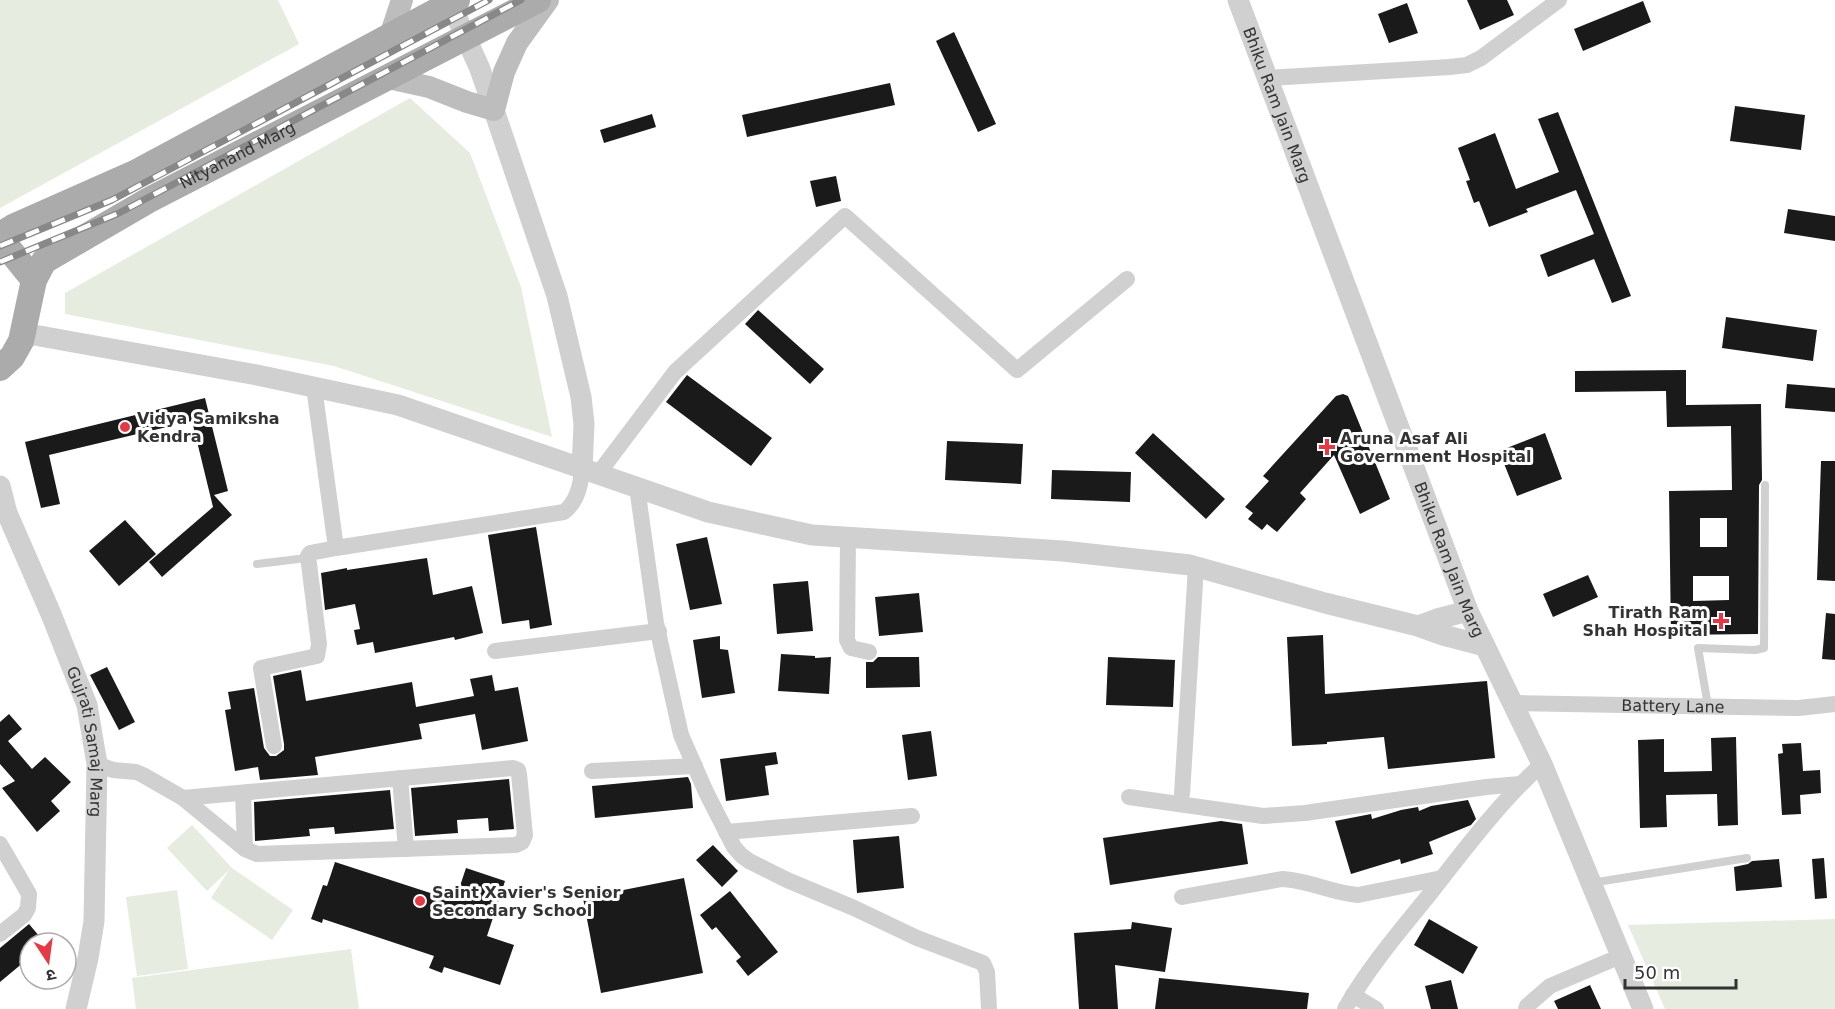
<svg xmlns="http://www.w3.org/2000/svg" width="1835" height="1009" viewBox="0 0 1835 1009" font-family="'DejaVu Sans','Noto Sans Devanagari',sans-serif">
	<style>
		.green { fill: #e6ecdf }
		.building { fill: #1a1a1a; fill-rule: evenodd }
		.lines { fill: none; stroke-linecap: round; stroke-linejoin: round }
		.service { stroke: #d0d0d0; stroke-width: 8 }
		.minor { stroke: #d0d0d0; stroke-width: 16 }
		.tertiary { stroke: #d0d0d0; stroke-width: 21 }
		.secondary { stroke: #bdbdbd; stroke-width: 22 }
		.primary { stroke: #ababab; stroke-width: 26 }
		.rail-casing { stroke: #888; stroke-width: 7 }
		.rail { stroke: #fff; stroke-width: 4.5; stroke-dasharray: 14; stroke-linecap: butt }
		.poi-dot { fill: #e63946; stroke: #fff; stroke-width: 2 }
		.labels { text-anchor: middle; stroke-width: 6; stroke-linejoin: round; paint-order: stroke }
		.street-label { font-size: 16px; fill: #333; stroke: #fff }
		.poi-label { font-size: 16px; font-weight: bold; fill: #333; stroke: #fff; text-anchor: start }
	</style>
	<rect width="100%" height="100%" fill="#fff"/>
	<path class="green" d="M0 0H278L299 44 0 208Z
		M410 98 470 153 521 287 552 437 334 366 65 314V293Z
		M192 825 232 868 293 910 272 940 211 898 229 870 207 891 167 848Z
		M177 890 188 969 137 976 126 897Z
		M1835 919V1009H1665L1628 925Z
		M351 949 359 1009H136L132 978Z"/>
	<path class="building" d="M1467 0H1507L1514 15 1480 30Z
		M1643 1 1651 22 1583 51 1574 29Z
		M1407 3 1418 33 1389 43 1378 14Z
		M954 32 996 124 978 132 936 41Z
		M890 83 895 105 747 137 742 115Z
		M1735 106 1805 115 1801 150 1730 141Z
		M1558 112 1631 296 1612 303 1594 259 1548 277 1540 255 1594 234 1576 190 1526 209 1528 212 1489 227 1479 201 1474 203 1466 181 1470 180 1458 148 1495 133 1516 189 1559 172 1538 119Z
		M652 114 656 127 604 143 600 130Z
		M836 176 841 201 816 207 810 181Z
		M1788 209 1835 216V241L1784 233Z
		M758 310 824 369 810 384 745 324Z
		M1726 317 1817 330 1813 361 1722 348Z
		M1686 370V405L1761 404 1762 480 1759 485 1758 634 1671 635 1669 491 1732 490 1731 426 1667 427 1666 391 1575 392V371ZM1700 518H1727V547H1700ZM1693 576H1729V600L1693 601Z
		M687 375 772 438 751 466 666 402Z
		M1787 384 1835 388V412L1785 408Z
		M1343 394 1348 396 1390 499 1360 514 1334 455 1300 493 1306 499 1277 532 1267 524 1262 530 1248 519 1253 513 1245 507 1269 481 1263 476 1336 396Z
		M205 398 228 491 214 495 232 515 162 577 149 562 213 507 192 421 49 455 60 504 41 508 25 442Z
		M1153 433 1225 499 1206 519 1135 453Z
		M1545 433 1562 479 1517 496 1499 451Z
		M947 441 1023 444 1021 484 945 480Z
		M1821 461H1835V581L1817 580Z
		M1052 470 1131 472 1130 502 1051 499Z
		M125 520 156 554 119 586 89 551Z
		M536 527 552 625 530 629 529 620 502 624 488 535Z
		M707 537 722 604 690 610 676 544Z
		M427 558 433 595 472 586 483 633 455 640 454 637 375 653 373 642 357 645 354 630 360 629 355 604 325 610 321 573 347 568V570Z
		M1588 575 1598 597 1553 617 1543 594Z
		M808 581 813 631 777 634 773 584Z
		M919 593 923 632 879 636 875 597Z
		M1826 613 1835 614V660L1822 659Z
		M1323 635 1325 694 1487 681 1495 758 1388 769 1384 737 1327 742V744L1292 746 1287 637Z
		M720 636V649L728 650 735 693 702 698 693 640Z
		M781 654 815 656V658L831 657 829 694 778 691Z
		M878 657H919L920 687 866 688V662H873Z
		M1108 657 1175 660 1173 707 1106 705Z
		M107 667 135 722 119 730 90 675Z
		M301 670 306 701 412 682 416 707 474 696 470 679 492 675 495 691 518 687 528 741 482 750 475 714 419 724 422 739 315 757 318 775 260 780 258 767 235 771 225 710 231 709 228 692 254 688 264 748 270 756H276L284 750V744L273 676Z
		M9 714 22 729 8 741 32 769 45 757 71 782 51 801 60 811 37 832 2 788 15 781 0 764V722Z
		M931 731 937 776 908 780 902 735Z
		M1736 737 1738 825 1718 826 1717 794 1666 795 1667 827 1640 828 1638 740 1664 739V772L1712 771 1711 738Z
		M1801 743 1803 771 1820 770 1821 793 1800 795 1801 814 1782 815 1778 754 1783 753 1782 744Z
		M776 752 778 764 765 766 769 795 726 801 720 759Z
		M688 777 691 784 693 808 595 818 592 786Z
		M509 779 514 829 489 831 488 818 457 820 458 833 415 836 411 788Z
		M390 790 394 829 335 834 334 827 309 829 310 836 255 841 254 802Z
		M1468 800 1476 819 1471 825 1429 842 1433 854 1401 864 1400 859 1351 874 1335 821 1371 814 1372 819 1401 810 1418 807 1419 811 1431 806Z
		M1221 821 1242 824 1248 864 1110 885 1103 838Z
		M899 836 904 888 857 893 853 840Z
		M713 845 738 871 722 887 696 860Z
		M1824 858 1827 898 1815 899 1812 859Z
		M1779 859 1782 887 1736 891 1734 867 1748 864 1752 861Z
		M335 862 455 901 466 868 505 881 487 936 514 945 500 985 444 967 442 973 429 968 434 956 323 919 322 923 311 919 323 885 327 886Z
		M684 878 703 973 601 993 583 898Z
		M730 891 778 952 748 976 736 961 741 957 716 927 712 930 700 915Z
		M1429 919 1478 947 1463 974 1414 945Z
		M1132 922 1172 928 1165 972 1115 965 1118 1009H1079L1074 933 1131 929Z
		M29 924 45 943H30V957L0 982V948Z
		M1159 978 1309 993 1307 1009H1155Z
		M1451 980 1458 1009H1431L1425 986Z
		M1590 985 1601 1009H1558L1554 1001Z"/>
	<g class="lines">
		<path class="service" d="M257 564 307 558
			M1708 706 1698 648 1755 650 1764 648 1765 485
			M1591 883 1747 858"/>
		<g class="minor">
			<path d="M1268 78 1450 67 1467 65 1481 58 1559 0"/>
			<path d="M314 387 336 548 564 512C577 502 581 485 582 469"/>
			<path d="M598 474 675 372 845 216 1017 370 1127 279"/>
			<path d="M637 487 656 623 681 735 706 792 734 847 741 855 749 861 787 880 854 908 917 938 983 963 987 972 989 1009"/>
			<path d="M848 538 847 640 851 648 869 652"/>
			<path d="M495 651 659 631"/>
			<path id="s1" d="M1513 703 1799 708 1835 704"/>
			<path d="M274 746 261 668 317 656 319 644 308 556 310 553 336 548"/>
			<path d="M97 764 113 770 136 772 143 775 183 798 245 849 257 854 516 845 522 842 525 835 519 774 518 770 513 768 183 798"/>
			<path d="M592 771 695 766"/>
			<path d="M400 778 406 849"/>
			<path d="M243 793 245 849"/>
			<path d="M1182 794 1196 567"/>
			<path d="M1129 797 1263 816 1305 813 1486 787 1520 784"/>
			<path d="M726 832 912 816"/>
			<path d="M0 844 29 894 28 908 24 915 0 934"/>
			<path d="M1182 897 1282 879C1308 880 1332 893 1358 895L1442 878"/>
			<path d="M1353 995 1376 1009"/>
			<path d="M1345 1009C1368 968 1399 932 1429 895 1464 850 1500 802 1542 764"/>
			<path d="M1526 1009 1527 1006 1550 986 1621 956"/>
		</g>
		<g class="tertiary">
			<path d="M449 0 480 69 557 296 581 397 584 424 582 469"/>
			<path id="s2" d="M1238 0 1468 611 1542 764 1643 1009"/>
			<path d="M23 333 257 375 398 405 708 512 812 535 1063 551 1190 565 1325 603 1418 626 1443 635 1485 646"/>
			<path id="s3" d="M0 486 7 513 51 614 87 705 97 764 94 921 88 958 76 1009"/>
			<path d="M1418 626 1437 619 1468 611"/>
		</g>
		<path class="secondary" d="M390 36 402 0
			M388 78 429 87 467 102 494 110 504 72 517 43 548 0"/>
		<g class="primary">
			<path d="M0 235 13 227 135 173 457 0"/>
			<path d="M0 238 34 280"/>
			<path id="s4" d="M0 368 12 357 21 341 34 280 44 261 149 200 538 0"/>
		</g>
		<defs>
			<path id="rail" d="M0 246 112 200 489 0
				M0 262 119 213 521 0"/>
		</defs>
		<use href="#rail" class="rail-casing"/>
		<use href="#rail" class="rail"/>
	</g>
	<g class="poi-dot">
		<circle cx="125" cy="427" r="6"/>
		<path d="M1324 438h6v6h6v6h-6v6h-6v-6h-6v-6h6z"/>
		<path d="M1718 612h6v6h6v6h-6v6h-6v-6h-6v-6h6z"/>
		<circle cx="420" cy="901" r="6"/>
	</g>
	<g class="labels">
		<g class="street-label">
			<text dy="6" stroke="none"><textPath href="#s2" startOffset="112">Bhiku Ram Jain Marg</textPath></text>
			<text dy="6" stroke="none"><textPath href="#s4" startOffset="339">Nityanand Marg</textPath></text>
			<text dy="6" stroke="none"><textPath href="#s2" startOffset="598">Bhiku Ram Jain Marg</textPath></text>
			<text dy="6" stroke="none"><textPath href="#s1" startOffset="160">Battery Lane</textPath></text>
			<text dy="6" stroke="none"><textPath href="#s3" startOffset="272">Gujrati Samaj Marg</textPath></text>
		</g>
		<g class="poi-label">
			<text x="137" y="424">Vidya Samiksha<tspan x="137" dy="18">Kendra</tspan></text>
			<text x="1340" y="444">Aruna Asaf Ali<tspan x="1340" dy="18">Government Hospital</tspan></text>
			<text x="1708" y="618" text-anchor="end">Tirath Ram<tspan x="1708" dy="18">Shah Hospital</tspan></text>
			<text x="432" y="898">Saint Xavier's Senior<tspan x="432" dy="18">Secondary School</tspan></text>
		</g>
	</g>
	<g transform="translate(48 961) rotate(167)"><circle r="28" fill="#ffffff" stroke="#adadad" stroke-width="1.5"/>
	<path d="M0-4.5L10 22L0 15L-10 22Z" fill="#e63946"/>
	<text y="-9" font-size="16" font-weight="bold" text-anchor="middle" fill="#333333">उ</text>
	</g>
	<path d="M1625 979v9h111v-9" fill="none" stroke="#333333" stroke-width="3"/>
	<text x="1634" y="979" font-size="18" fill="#333333" stroke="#ffffff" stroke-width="4.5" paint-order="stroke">50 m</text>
</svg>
